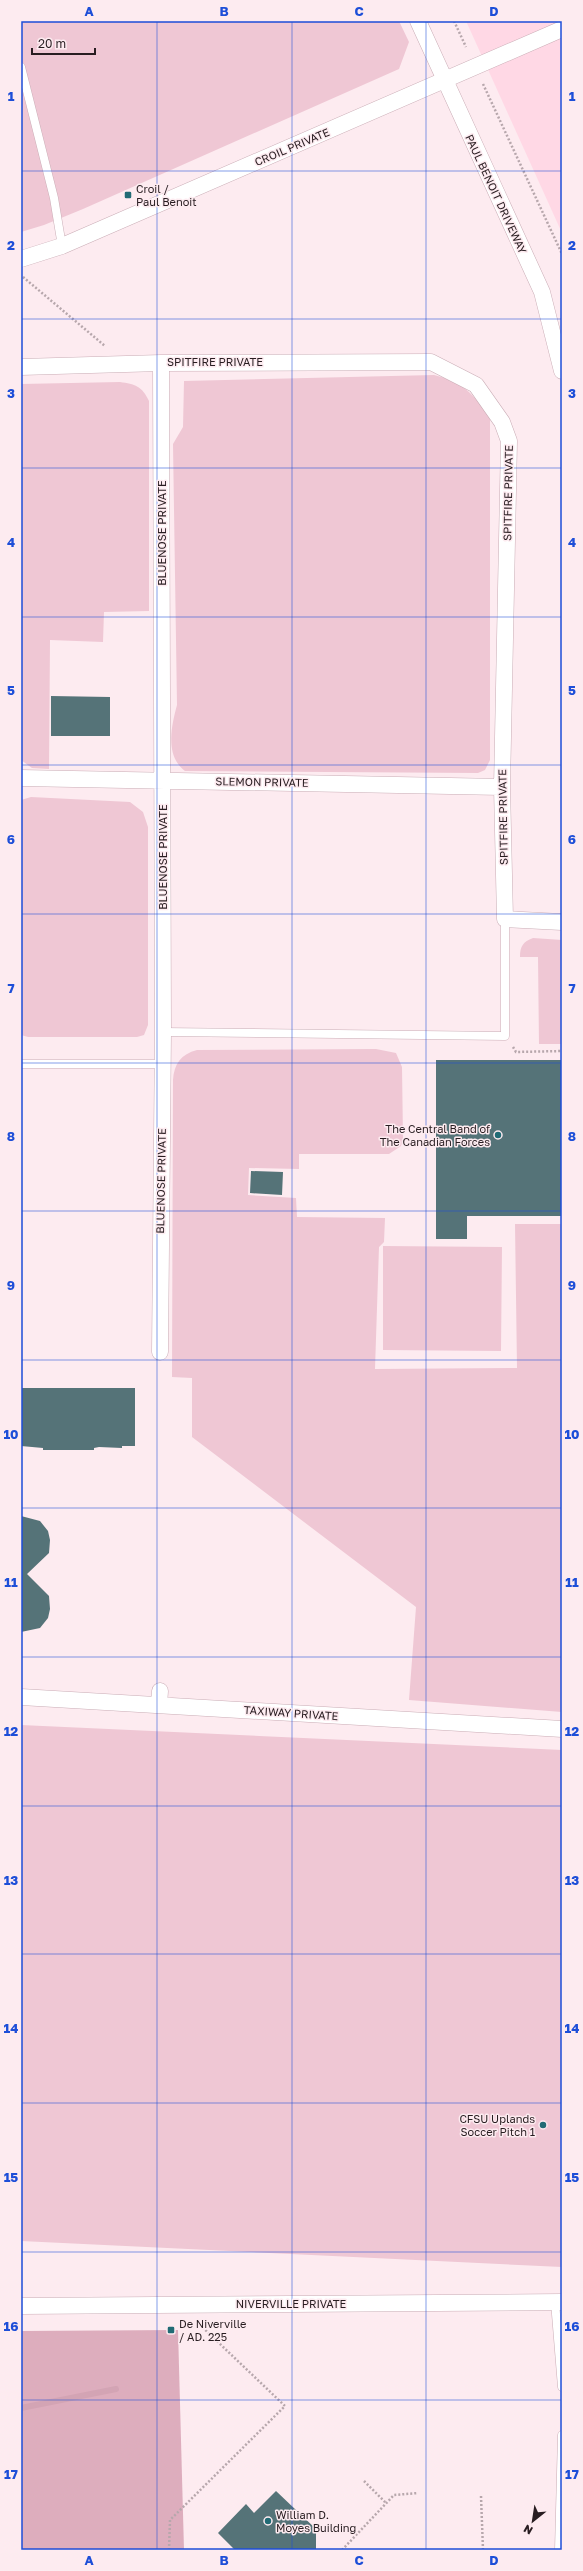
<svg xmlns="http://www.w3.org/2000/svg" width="583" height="2571" viewBox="0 0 583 2571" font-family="'Golos Text',sans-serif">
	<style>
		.built { fill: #ffd8e5 }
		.green { fill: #efc7d4 }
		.forest { fill: #ddadbd }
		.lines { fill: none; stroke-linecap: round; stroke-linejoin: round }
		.stream { stroke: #d3a4b4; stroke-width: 6 }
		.building { fill: #557378 }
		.lane-casing { stroke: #caadb6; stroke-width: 9 }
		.street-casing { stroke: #caadb6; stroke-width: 17 }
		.path { stroke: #b7a7ac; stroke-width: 2.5; stroke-dasharray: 2 2; stroke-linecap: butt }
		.lane { stroke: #fff; stroke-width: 8 }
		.street { stroke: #fff; stroke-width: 16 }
		.grid { fill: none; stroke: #1d4ed8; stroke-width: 1; stroke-opacity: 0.55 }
		.poi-dot { fill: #216b75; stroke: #fdebf0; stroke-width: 1.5 }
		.labels { text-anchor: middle; stroke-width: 3; stroke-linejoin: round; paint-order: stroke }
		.street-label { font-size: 11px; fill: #281d21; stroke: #fdebf0 }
		.poi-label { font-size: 11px; fill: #281d21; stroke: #fdebf0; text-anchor: start }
		.neatline { fill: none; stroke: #1d4ed8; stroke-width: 1.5 }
		.grid-label { font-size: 13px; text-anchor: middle; font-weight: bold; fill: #1d4ed8 }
	</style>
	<rect width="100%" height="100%" fill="#fdebf0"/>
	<path class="built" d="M466 21H562V233Z"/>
	<path class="green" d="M21 21H399L409 42 399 69 83 209 44 225 21 232Z
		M434 375C465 383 472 393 490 418V760L485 770 478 773 185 771C165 756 171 727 177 705L173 444 183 427 184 381Z
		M120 382C135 384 142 386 149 401V611L104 612 103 642 50 640 49 769 32 768 21 760V384Z
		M31 797 130 802 143 812 148 827V1025L144 1035 137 1037H28L21 1035V800Z
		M533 938 562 940V1044H539L538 957H520C520 946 523 942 533 938Z
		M376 1049 396 1053 402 1067 403 1139 401 1146 389 1154H299V1169L249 1168 248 1195 296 1198 297 1217 385 1218 384 1242 379 1247 375 1369 517 1368 515 1224H562V1712L409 1700 416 1607 192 1437V1378L172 1377 173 1080C174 1064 181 1054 197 1050Z
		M383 1246 502 1247 501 1351 383 1350Z
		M21 1725 562 1750V2267L21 2241Z"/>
	<path class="forest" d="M178 2330 184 2550H21V2331Z"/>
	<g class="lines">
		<path class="stream" d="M21 2408 116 2389"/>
	</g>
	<path class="building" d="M51 696 110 697V736H51Z
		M436 1060H561V1216H467V1239H436Z
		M251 1171 283 1172 282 1195 250 1193Z
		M21 1388H135V1446H122V1448L99 1447 94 1448V1450H43V1448L21 1446Z
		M21 1516 40 1521 48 1531 50 1540 49 1553 27 1574 49 1596 50 1609 48 1618 40 1628 21 1632Z
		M276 2491 316 2529V2550H235L218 2533 246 2504 254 2513Z"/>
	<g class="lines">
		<defs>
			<path id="lane" d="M21 67 54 198 62 246
				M163 1032 505 1036V919
				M21 1064H162
				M555 2302 562 2387
				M559 2550 562 2435"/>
			<path id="street" d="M418 21 542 292 562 371
				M21 259 62 246 562 29
				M21 367 161 363 431 362 476 385 502 422 509 441 502 787 505 919 562 922
				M21 778 502 787
				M160 1352 163 1032 161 363
				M21 1697 562 1729
				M159 1705 160 1691
				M21 2306 562 2302"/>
		</defs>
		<use href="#lane" class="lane-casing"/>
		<use href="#street" class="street-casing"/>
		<path class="path" d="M454 21 466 47
			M483 84 562 254
			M23 277 105 346
			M513 1047 516 1052 562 1051
			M561 1210H562
			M364 2481 386 2503
			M481 2496 483 2550
			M169 2550 170 2520 285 2406 198 2323
			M342 2550 394 2495 418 2493"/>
		<use href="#lane" class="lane"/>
		<use href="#street" class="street"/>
	</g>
	<path class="grid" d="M157 21V2550M292 21V2550M426 21V2550M21 171H562M21 319H562M21 468H562M21 617H562M21 765H562M21 914H562M21 1063H562M21 1211H562M21 1360H562M21 1508H562M21 1657H562M21 1806H562M21 1954H562M21 2103H562M21 2252H562M21 2400H562"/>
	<g class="poi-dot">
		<rect x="124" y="191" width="8" height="8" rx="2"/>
		<circle cx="498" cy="1135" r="4"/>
		<circle cx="543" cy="2125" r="4"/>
		<rect x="167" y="2326" width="8" height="8" rx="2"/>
		<circle cx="268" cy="2521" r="4"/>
	</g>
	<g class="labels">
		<g class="street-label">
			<text transform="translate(292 147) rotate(-23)" y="4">CROIL PRIVATE</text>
			<text transform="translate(496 194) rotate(65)" y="4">PAUL BENOIT DRIVEWAY</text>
			<text x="215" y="366">SPITFIRE PRIVATE</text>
			<text transform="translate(508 493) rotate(-89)" y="4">SPITFIRE PRIVATE</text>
			<text transform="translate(162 533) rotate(-90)" y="4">BLUENOSE PRIVATE</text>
			<text transform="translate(262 782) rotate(1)" y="4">SLEMON PRIVATE</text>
			<text transform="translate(503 817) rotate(-91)" y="4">SPITFIRE PRIVATE</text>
			<text transform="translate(163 857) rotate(-90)" y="4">BLUENOSE PRIVATE</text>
			<text transform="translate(161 1181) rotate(-89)" y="4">BLUENOSE PRIVATE</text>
			<text transform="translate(291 1713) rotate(4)" y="4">TAXIWAY PRIVATE</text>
			<text x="291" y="2308">NIVERVILLE PRIVATE</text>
		</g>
		<g class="poi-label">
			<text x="136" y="193">Croil /<tspan x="136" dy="13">Paul Benoit</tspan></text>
			<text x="490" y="1133" text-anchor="end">The Central Band of<tspan x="490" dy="13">The Canadian Forces</tspan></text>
			<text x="535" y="2123" text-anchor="end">CFSU Uplands<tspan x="535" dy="13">Soccer Pitch 1</tspan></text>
			<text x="179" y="2328">De Niverville<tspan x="179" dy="13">/ AD. 225</tspan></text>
			<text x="276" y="2519">William D.<tspan x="276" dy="13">Moyes Building</tspan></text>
		</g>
	</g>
	<rect width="583" height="2571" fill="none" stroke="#fdebf0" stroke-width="44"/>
	<g transform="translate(533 2521) rotate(210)" stroke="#fdebf0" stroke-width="3" paint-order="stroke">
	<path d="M0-3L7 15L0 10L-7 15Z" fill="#281d21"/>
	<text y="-6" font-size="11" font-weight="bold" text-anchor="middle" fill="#281d21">N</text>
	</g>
	<path d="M32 48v6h63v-6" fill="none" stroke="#281d21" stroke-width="2"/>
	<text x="38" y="48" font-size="12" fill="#281d21" stroke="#fdebf0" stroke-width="3" paint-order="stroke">20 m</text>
	<rect x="22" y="22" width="539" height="2527" class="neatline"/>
	<g class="grid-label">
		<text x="89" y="16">A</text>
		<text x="224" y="16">B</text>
		<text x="359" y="16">C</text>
		<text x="494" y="16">D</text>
		<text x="11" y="101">1</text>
		<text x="572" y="101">1</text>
		<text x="11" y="250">2</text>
		<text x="572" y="250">2</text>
		<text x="11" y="398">3</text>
		<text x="572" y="398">3</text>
		<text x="11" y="547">4</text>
		<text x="572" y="547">4</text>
		<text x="11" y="695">5</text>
		<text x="572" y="695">5</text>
		<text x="11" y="844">6</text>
		<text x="572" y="844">6</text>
		<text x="11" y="993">7</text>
		<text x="572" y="993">7</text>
		<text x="11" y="1141">8</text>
		<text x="572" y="1141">8</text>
		<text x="11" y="1290">9</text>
		<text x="572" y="1290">9</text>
		<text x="11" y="1439">10</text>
		<text x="572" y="1439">10</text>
		<text x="11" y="1587">11</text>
		<text x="572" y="1587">11</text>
		<text x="11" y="1736">12</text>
		<text x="572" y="1736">12</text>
		<text x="11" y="1885">13</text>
		<text x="572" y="1885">13</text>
		<text x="11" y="2033">14</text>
		<text x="572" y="2033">14</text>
		<text x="11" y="2182">15</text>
		<text x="572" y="2182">15</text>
		<text x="11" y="2331">16</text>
		<text x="572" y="2331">16</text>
		<text x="11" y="2479">17</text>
		<text x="572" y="2479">17</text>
		<text x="89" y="2565">A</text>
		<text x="224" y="2565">B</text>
		<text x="359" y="2565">C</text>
		<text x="494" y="2565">D</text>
	</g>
</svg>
